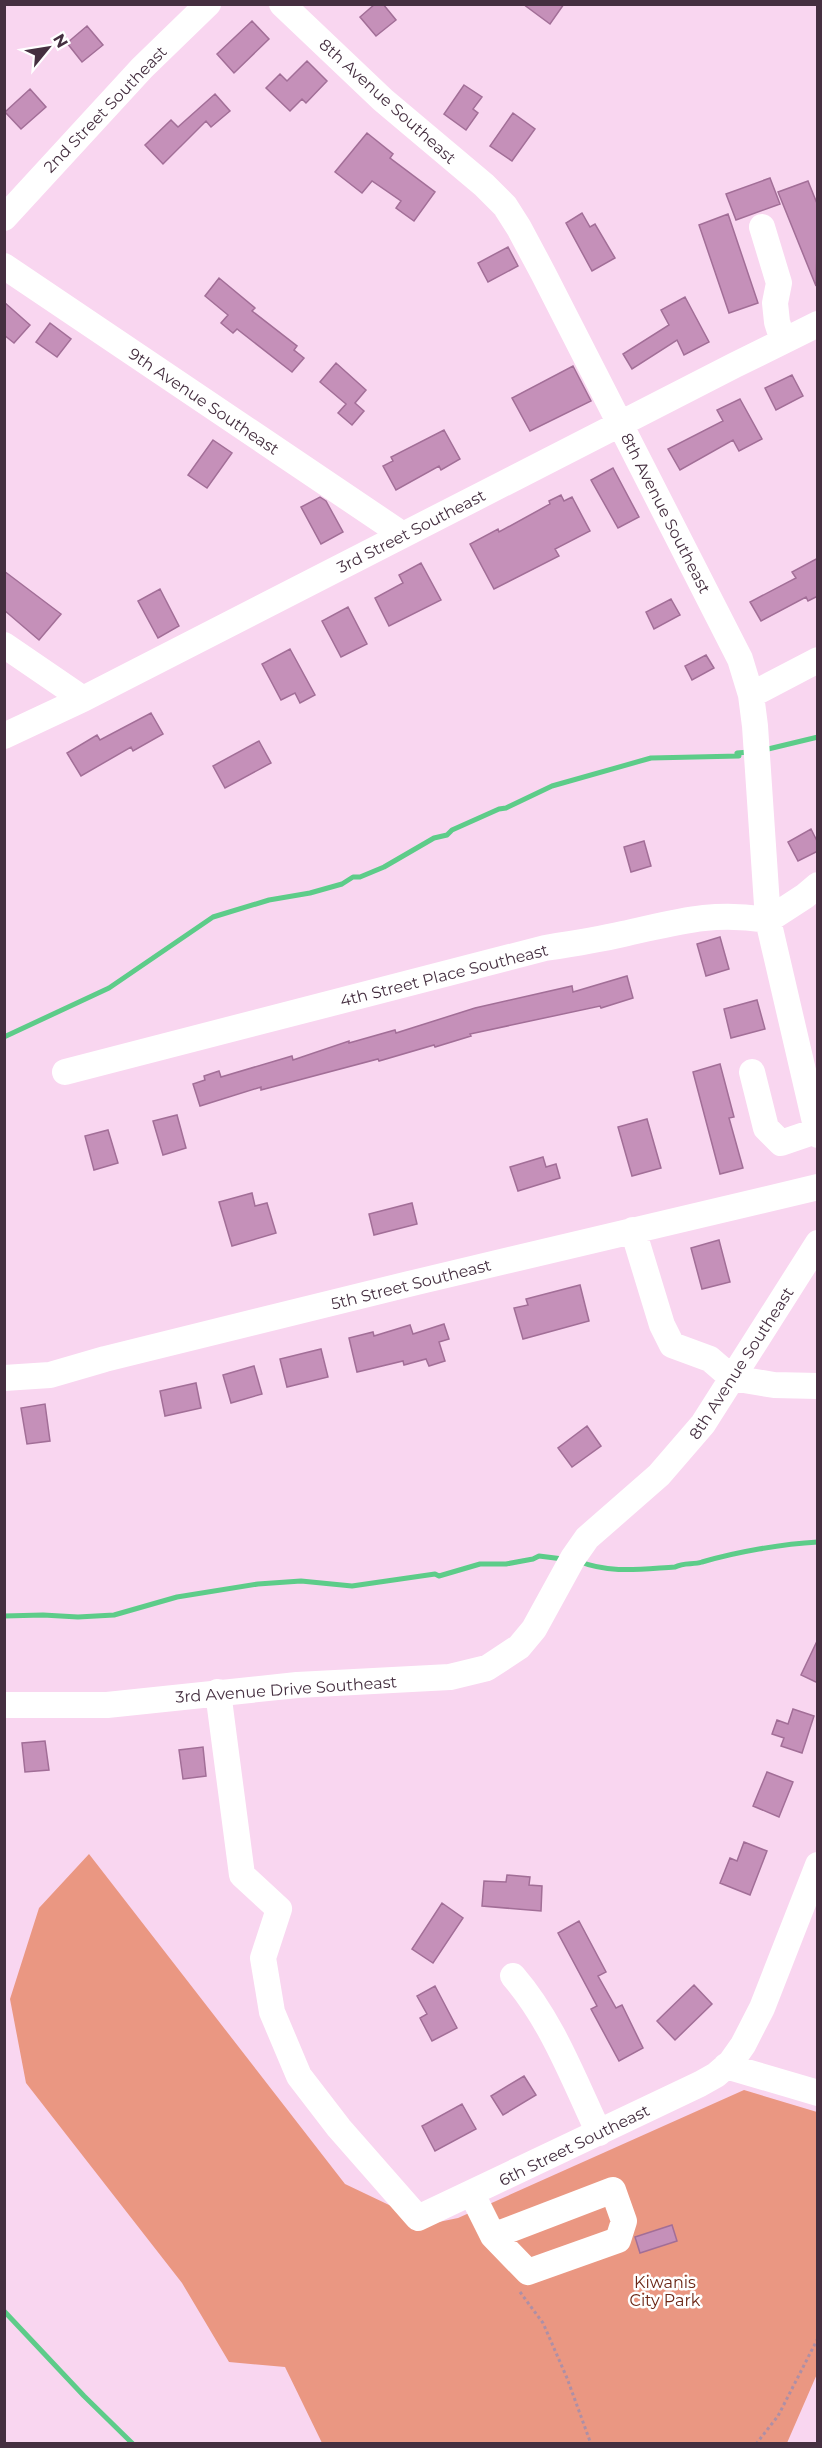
<svg xmlns="http://www.w3.org/2000/svg" width="822" height="2448" viewBox="0 0 822 2448" font-family="Montserrat,sans-serif">
	<style>
		.green { fill: #ea9782 }
		.lines { fill: none; stroke-linecap: round; stroke-linejoin: round }
		.stream { stroke: #5dcc89; stroke-width: 5 }
		.building { fill: #c590b9; stroke: #a26e97; stroke-width: 1.5 }
		.path { stroke: #ad8fa6; stroke-width: 3; stroke-dasharray: 3 3; stroke-linecap: butt }
		.minor { stroke: #fff; stroke-width: 26 }
		.labels { text-anchor: middle; stroke-width: 5; stroke-linejoin: round; paint-order: stroke }
		.street-label { font-size: 16px; fill: #452f40; stroke: #fff }
		.park-label { font-size: 16px; fill: #6b2615; stroke: #fff }
	</style>
	<rect width="100%" height="100%" fill="#f9d6f0"/>
	<path class="green" d="M89 1854 345 2184 429 2224 458 2218 744 2090 817 2112V2374L787 2443H322L285 2367 229 2362 182 2283 26 2083 10 1999 39 1908Z"/>
	<g class="lines">
		<path class="stream" d="M764 750 818 737
			M4 1037 109 988 213 917 269 900 310 893 342 884 353 877H360L384 867 434 838 447 835 452 830 499 809 506 808 552 786 651 758 739 756 737 753 749 752
			M578 1561C610 1574 641 1569 675 1567 684 1562 693 1565 702 1562 736 1552 781 1544 818 1542
			M4 1616 43 1615 78 1617 114 1615 177 1597 258 1584 301 1581 352 1586 435 1574 439 1576 480 1564H506L533 1559 539 1556 563 1559
			M4 2311 84 2396 133 2444"/>
	</g>
	<path class="building" d="M375 4H383L396 20 376 36 360 17Z
		M523 4H564L550 24Z
		M252 21 269 39 234 73 217 54Z
		M87 26 103 45 82 62 67 43Z
		M307 61 327 81 306 103 302 99 290 111 266 88 280 74 287 81Z
		M464 85 482 97 473 109 478 113 466 130 444 114Z
		M30 89 46 107 21 129 5 112Z
		M215 94 230 111 211 127 206 121 163 164 145 145 171 120 178 127Z
		M513 113 535 129 512 161 490 146Z
		M367 133 393 154 390 158 435 192 414 221 396 208 401 201 372 181 362 193 335 172Z
		M770 178 780 204 736 220 726 194Z
		M808 181 818 206 816 286 778 192Z
		M582 213 590 227 595 224 615 258 592 271 566 223Z
		M728 214 758 303 729 313 699 225Z
		M508 247 518 266 488 282 478 263Z
		M219 278 255 308 252 311 297 346 294 350 304 358 292 372 237 329 233 333 221 323 228 315 205 296Z
		M685 297 709 342 684 355 677 340 632 369 623 354 669 325 661 310Z
		M4 302 30 325 14 343 4 335Z
		M50 323 71 339 57 357 36 342Z
		M336 363 366 390 355 403 364 411 352 425 338 413 346 404 320 382Z
		M573 366 591 401 530 431 512 398Z
		M792 375 803 396 776 410 765 388Z
		M740 399 762 439 739 451 733 440 680 470 668 449 723 421 717 410Z
		M444 430 460 459 441 470 439 466 396 490 383 466 393 461 391 457Z
		M213 440 232 453 207 488 188 475Z
		M613 468 639 517 618 528 591 480Z
		M561 495 564 501 572 497 590 531 555 549 559 556 494 589 470 544 498 529 499 532 550 504 549 501Z
		M320 497 326 501 343 532 321 544 301 507Z
		M818 558V596L808 601 806 597 761 621 750 602 796 578 792 572Z
		M421 563 441 600 389 626 375 598 403 583 399 575Z
		M4 571 61 614 39 640 4 610Z
		M160 589 179 626 158 638 138 601Z
		M671 599 680 615 654 629 646 612Z
		M348 607 367 644 341 657 322 621Z
		M290 649 315 695 300 703 295 693 281 700 262 664Z
		M706 655 714 668 692 680 685 666Z
		M151 713 163 734 133 751 131 747 81 776 67 753 97 735 100 740Z
		M259 741 271 763 225 788 213 766Z
		M811 829 818 843V851L798 861 788 842Z
		M644 841 651 866 631 872 624 847Z
		M720 937 729 969 706 976 697 944Z
		M627 976 633 998 601 1008 600 1006 470 1034 471 1036 435 1047 434 1045 379 1061 378 1059 261 1090V1087L200 1106 193 1084 205 1080 204 1076 219 1071 221 1077 292 1056 293 1060 349 1041V1043L395 1030 396 1033 475 1008 572 986 573 992Z
		M757 1000 765 1029 731 1038 724 1009Z
		M720 1064 734 1117 729 1118 743 1168 720 1174 693 1072Z
		M177 1115 186 1148 163 1155 153 1121Z
		M647 1119 661 1168 632 1176 618 1127Z
		M108 1130 118 1163 94 1170 85 1136Z
		M543 1157 546 1167 556 1164 560 1178 518 1191 510 1167Z
		M252 1193 255 1206 267 1203 276 1233 232 1246 219 1202Z
		M412 1203 417 1224 374 1235 369 1214Z
		M719 1240 730 1282 702 1289 691 1248Z
		M580 1285 589 1321 523 1339 514 1308 528 1305 526 1299Z
		M444 1324 449 1339 439 1342 445 1361 429 1366 426 1359 404 1365 403 1361 357 1372 349 1338 373 1332 374 1336 410 1325 413 1334Z
		M321 1349 328 1377 287 1387 280 1359Z
		M254 1366 262 1394 231 1403 223 1375Z
		M196 1383 201 1408 165 1416 160 1391Z
		M45 1404 50 1441 27 1444 21 1408Z
		M587 1426 601 1446 572 1467 558 1448Z
		M818 1639V1683L801 1675Z
		M793 1709 814 1716 802 1753 781 1746 784 1738 772 1734 777 1720 788 1724Z
		M45 1741 49 1770 25 1772 22 1743Z
		M203 1747 206 1776 183 1779 179 1750Z
		M767 1772 793 1782 779 1817 753 1806Z
		M744 1842 767 1851 750 1895 720 1883 730 1858 737 1861Z
		M507 1875 530 1877 529 1885 542 1886 541 1911 482 1906 484 1881 506 1882Z
		M442 1903 463 1918 433 1963 412 1949Z
		M579 1921 606 1972 598 1976 616 2008 622 2005 643 2048 619 2061 591 2009 597 2006 558 1933Z
		M694 1985 712 2004 675 2040 657 2021Z
		M435 1986 457 2028 432 2041 420 2018 427 2014 417 1996Z
		M524 2076 536 2095 503 2115 491 2096Z
		M462 2104 476 2129 435 2151 422 2126Z
		M672 2225 677 2241 640 2253 635 2237Z"/>
	<g class="lines">
		<path class="path" d="M520 2292 543 2323 567 2378 591 2444
			M756 2444 778 2416 818 2338"/>
		<path class="minor" d="M282 4 383 100 484 185 505 206 519 228 543 273 740 659 751 695 755 726 768 920 818 1135
			M4 218 142 68 208 4
			M762 227 779 283 775 303 777 322 783 341
			M4 266 403 535
			M4 645 83 699
			M751 695 818 660
			M4 736 83 699 735 365 818 324
			M65 1072 545 948C571 944 597 940 623 934 678 922 711 911 768 920L805 896 818 885
			M752 1072 766 1128 781 1143 816 1131
			M633 1230 662 1325 672 1345 710 1359 732 1378 774 1385 818 1386
			M4 1378 50 1375 105 1359 417 1282 818 1187
			M218 1692 242 1875 279 1909 263 1958 272 2012 299 2076 339 2128 418 2218 700 2084 716 2075 731 2062 743 2045 762 2008 818 1865
			M4 1705H107L297 1685 450 1677 487 1668 519 1647 534 1629 573 1558 587 1538 659 1475 703 1424 818 1243
			M513 1976C552 2021 573 2078 599 2133
			M726 2066 818 2093
			M472 2194 493 2236 613 2190 624 2221 618 2240 528 2272 493 2236"/>
	</g>
	<g class="labels">
		<g class="street-label">
			<text transform="translate(388 101) rotate(42)" y="6">8th Avenue Southeast</text>
			<text transform="translate(105 109) rotate(-46)" y="6">2nd Street Southeast</text>
			<text transform="translate(204 401) rotate(34)" y="6">9th Avenue Southeast</text>
			<text transform="translate(666 513) rotate(63)" y="6">8th Avenue Southeast</text>
			<text transform="translate(411 531) rotate(-27)" y="6">3rd Street Southeast</text>
			<text transform="translate(444 975) rotate(-14)" y="6">4th Street Place Southeast</text>
			<text transform="translate(411 1284) rotate(-14)" y="6">5th Street Southeast</text>
			<text transform="translate(741 1363) rotate(-57)" y="6">8th Avenue Southeast</text>
			<text transform="translate(286 1689) rotate(-4)" y="6">3rd Avenue Drive Southeast</text>
			<text transform="translate(574 2145) rotate(-26)" y="6">6th Street Southeast</text>
		</g>
		<g class="park-label">
			<text x="665" y="2288">Kiwanis<tspan x="665" dy="18">City Park</tspan></text>
		</g>
	</g>
	<rect width="822" height="2448" fill="none" stroke="#452f40" stroke-width="12"/>
	<g transform="translate(48 48) rotate(60)" stroke="#ffffff" stroke-width="4.5" paint-order="stroke">
	<path d="M0-4.5L10 22L0 15L-10 22Z" fill="#452f40"/>
	<text y="-9" font-size="16" font-weight="bold" text-anchor="middle" fill="#452f40">N</text>
	</g>
</svg>
